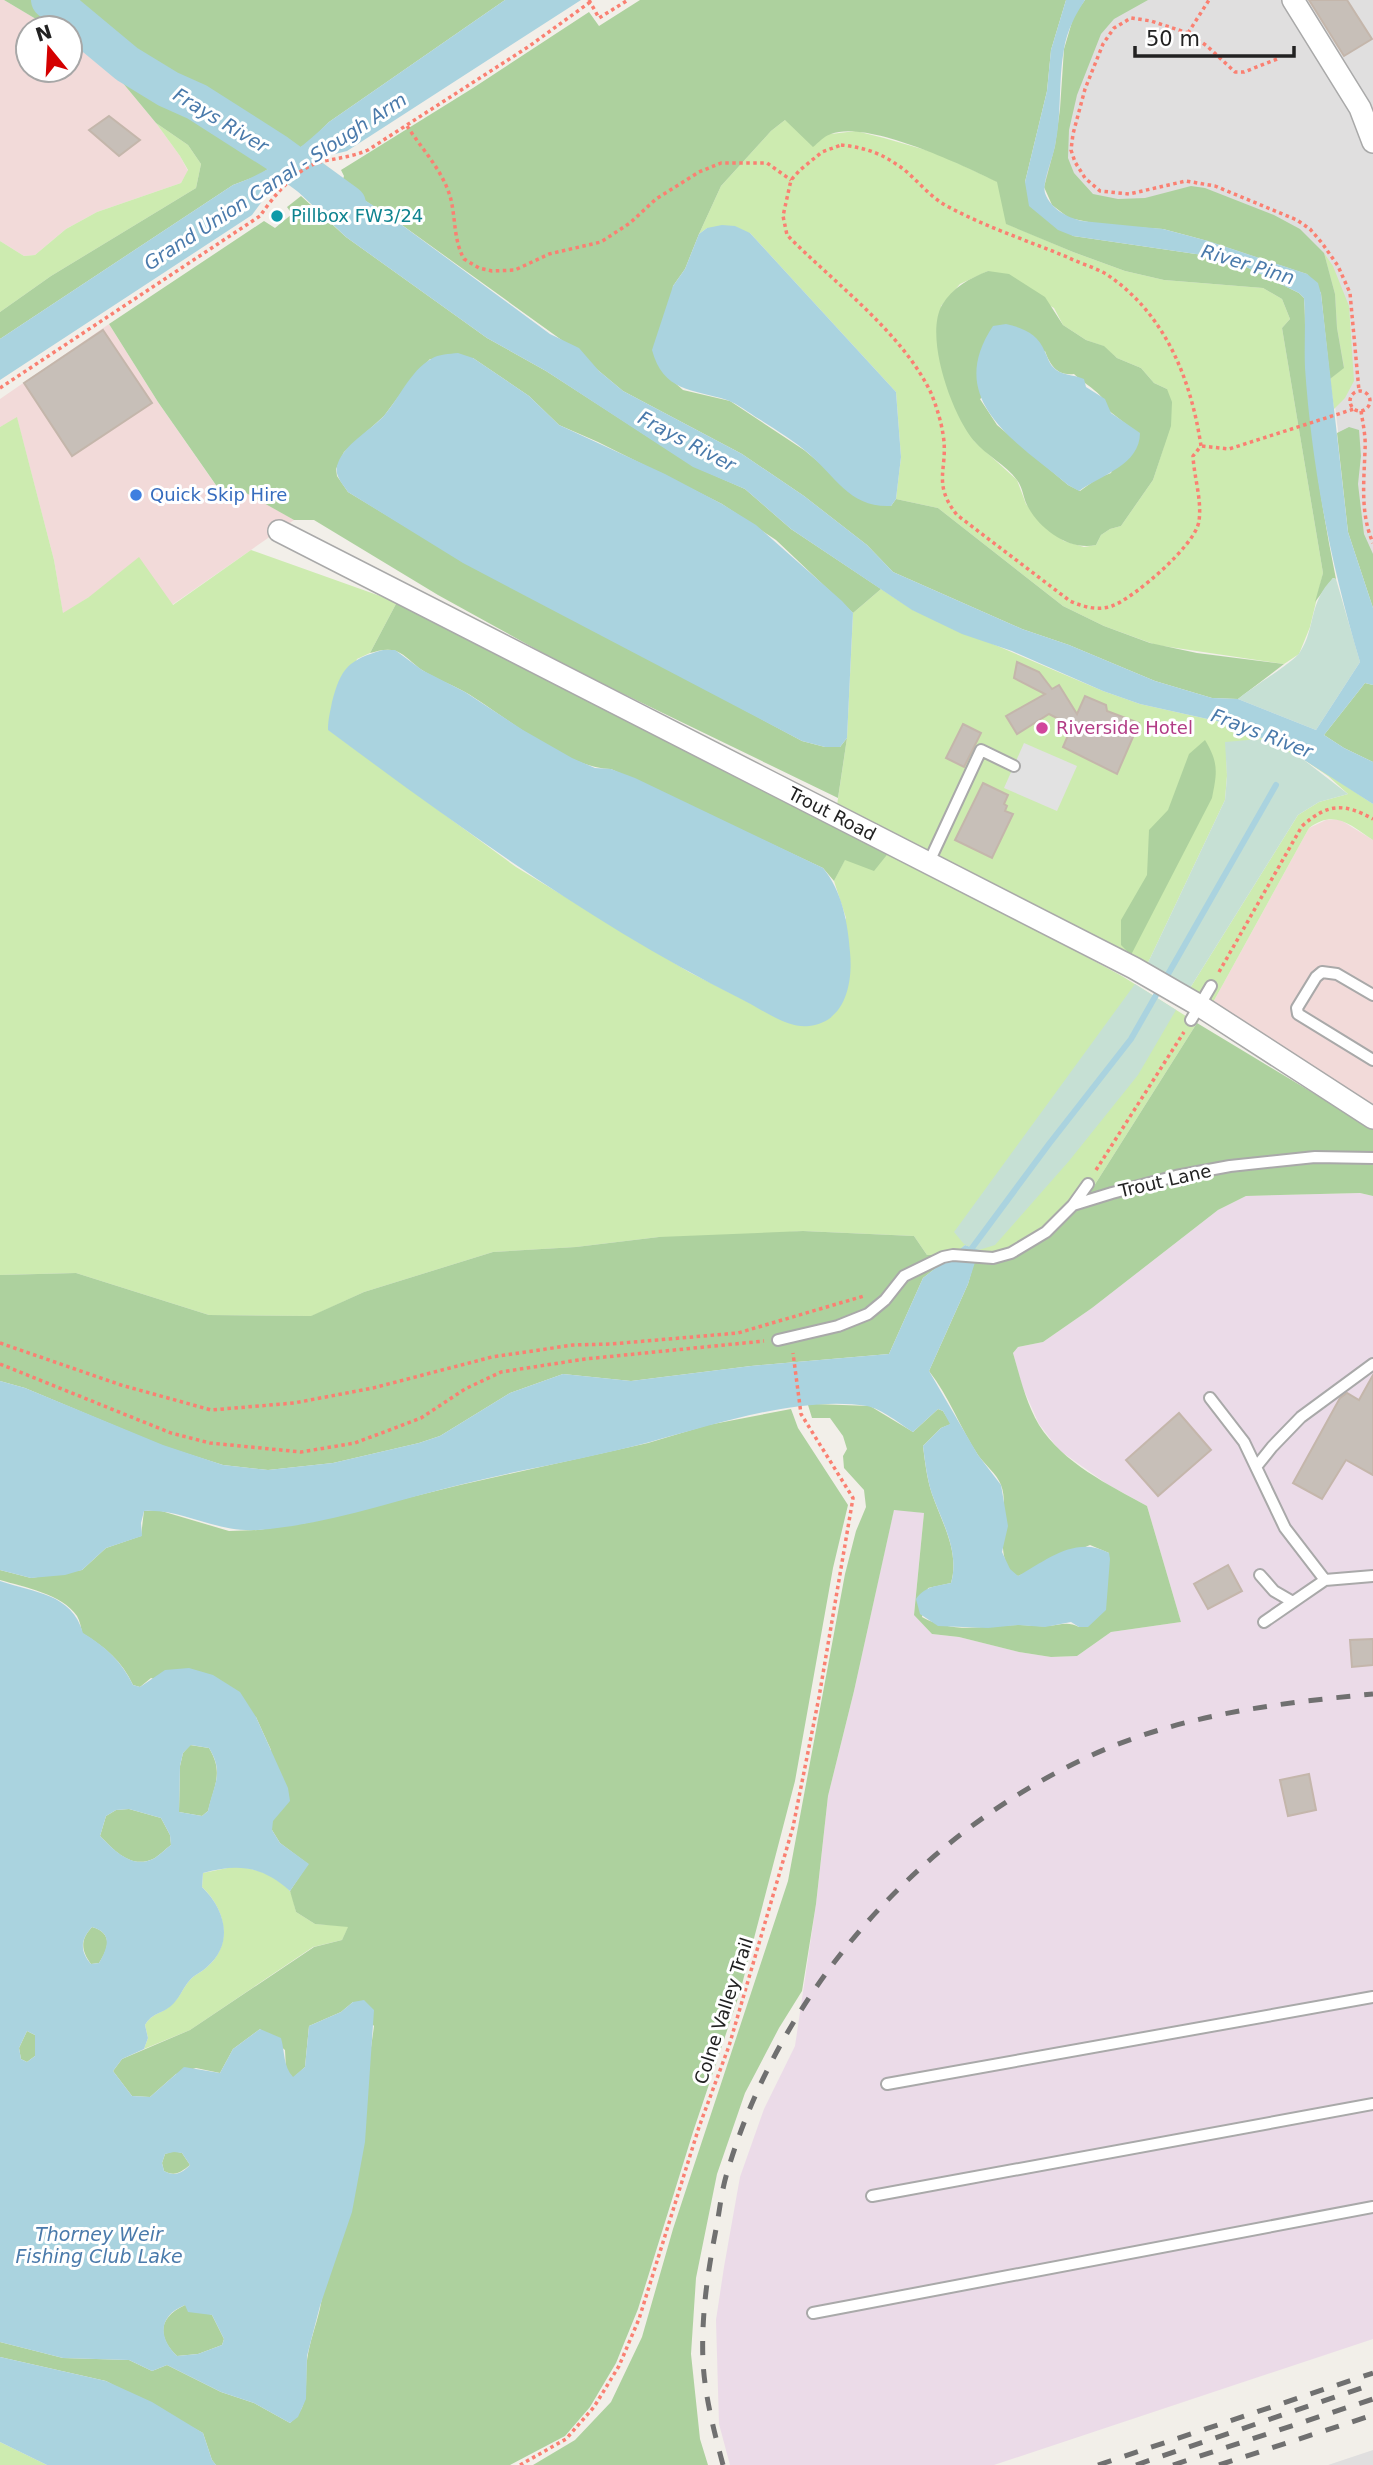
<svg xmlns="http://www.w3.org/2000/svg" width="1373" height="2465" viewBox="0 0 1373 2465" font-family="'DejaVu Sans',sans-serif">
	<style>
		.residential { fill: #e0dfdf }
		.commercial { fill: #f2dad9 }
		.industrial { fill: #ebdbe8 }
		.grass { fill: #cdebb0; fill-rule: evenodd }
		.forest { fill: #add19e; fill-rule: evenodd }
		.wetland { fill: #c6e0d4 }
		.parking { fill: #e2e2e2 }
		.water { fill: #aad3df; fill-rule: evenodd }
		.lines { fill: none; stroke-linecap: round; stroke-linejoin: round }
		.stream { stroke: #aad3df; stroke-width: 6 }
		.river { stroke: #aad3df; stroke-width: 38 }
		.building { fill: #c7bfb8; stroke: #c4b6ab; stroke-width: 2 }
		.service-casing { stroke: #a9a9a9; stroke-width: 14 }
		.minor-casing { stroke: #a9a9a9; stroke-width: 24 }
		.path { stroke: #fa8072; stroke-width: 3.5; stroke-dasharray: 3.5 3.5; stroke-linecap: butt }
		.service { stroke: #fff; stroke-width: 10 }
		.minor { stroke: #fff; stroke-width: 21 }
		.rail { stroke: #707070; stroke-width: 5; stroke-dasharray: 14 14; stroke-linecap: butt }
		.path-bridge { stroke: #fa8072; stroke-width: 3.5; stroke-dasharray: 3.5 3.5; stroke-linecap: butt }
		.culture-dot { fill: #0f9aa8; stroke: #fff; stroke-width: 2.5 }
		.shop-dot { fill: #3f7fe0; stroke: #fff; stroke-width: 2.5 }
		.hotel-dot { fill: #d1479c; stroke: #fff; stroke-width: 2.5 }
		.labels { text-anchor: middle; stroke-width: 6; stroke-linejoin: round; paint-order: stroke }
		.culture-label { font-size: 18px; fill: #0d838f; stroke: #fff; text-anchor: start }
		.shop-label { font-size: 18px; fill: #366cbe; stroke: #fff; text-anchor: start }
		.hotel-label { font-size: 18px; fill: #b23c85; stroke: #fff; text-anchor: start }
		.street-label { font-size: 18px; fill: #222; stroke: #fff }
		.water-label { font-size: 19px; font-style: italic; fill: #4a7aab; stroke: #fff }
	</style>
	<rect width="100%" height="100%" fill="#f2efe9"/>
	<path class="residential" d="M1085 0H1373V608L1341 455 1321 294 1318 283 1045 181Z
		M1373 2450V2465H1328Z"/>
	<path class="commercial" d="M0 0H4L51 28H28V70H70V39L88 50 117 76 156 123 180 156 188 171 181 183 97 212 66 229 35 255 24 256 0 241Z
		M109 324 158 402 224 497 239 488 294 520 172 605 89 597 63 614 54 560 17 418 0 427V399Z
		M1339 819 1373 840V1111L1211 1006 1309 828 1326 820Z"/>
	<path class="industrial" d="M1360 1193 1373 1196V2339L994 2465H730L719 2424 716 2320 724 2267 740 2177 764 2109 795 2046 816 1904 828 1796 854 1691 894 1509 924 1513 914 1614 932 1634 959 1637 1019 1652 1051 1657 1077 1656 1111 1632 1181 1622 1147 1506 1107 1484 1059 1450 1039 1424 1022 1386 1013 1353 1018 1347 1043 1342 1092 1308 1218 1210 1246 1196Z"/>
	<path class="grass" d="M785 120 831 134 856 131 884 138 936 153 998 182 1007 224 1073 252 1125 271 1164 280 1263 288 1282 299 1290 319 1282 328 1323 573 1310 627 1299 654 1284 664 1156 645 1104 626 1063 606 938 508 896 499 901 457 896 392 750 233 707 228 699 234 721 186 771 131ZM988 271 1054 308 1063 325 1086 340 1103 346 1117 358 1141 368 1154 383 1167 389 1164 446 1153 480 1121 526 1110 529 1101 535 1096 545 1084 547 1064 541 1047 529 1026 504 1017 480 974 441 941 306 960 284Z
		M156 123 188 145 201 164 196 188 51 276 0 312V241L24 256 35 255 66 229 97 212 181 183 188 170 180 156Z
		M1324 253 1333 266 1349 306 1354 381 1345 398 1334 409 1330 379 1344 367 1337 328 1335 294Z
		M17 417 54 560 63 613 89 597 139 557 173 605 251 550 397 602 370 653 357 659 329 730 516 867 689 972 786 1021 846 918 834 881 845 859 890 851 1122 976 1197 1023 1094 1186 1085 1182 1046 1229 1012 1251 977 1255 978 1250 965 1245 953 1255H927L914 1236 803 1231 719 1237H659L576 1247 493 1252 364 1292 312 1316 209 1315 76 1273 0 1275V427Z
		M881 589 913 610 1103 691 1140 704 1221 722 1281 746 1301 756 1373 804V840C1350 825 1335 809 1309 828L1211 1006 1187 993 1298 815 1319 802 1348 794 1328 776 1300 757 1226 743 1227 776 1225 800 1146 967 836 812 847 738 853 613Z
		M237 1866C255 1870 277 1873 289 1890 293 1895 294 1905 296 1912L315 1924 349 1926 342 1940 313 1947 190 2030 144 2049 148 2038 145 2025C153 2012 160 2015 170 2006 180 1998 182 1989 190 1980 194 1975 202 1972 207 1967 234 1944 225 1908 202 1887L203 1873Z
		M0 2442 47 2465H0Z"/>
	<path class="forest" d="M4 0H43L169 92 201 108 280 161 259 175 233 185 0 339V312L51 276 196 188 201 164 188 145 156 123 117 76 88 50 70 39V28H51Z
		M58 0H505L329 122 310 141 289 155 207 99 168 81 126 54Z
		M640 0H1066L1051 50 1047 91 1025 182 1073 236 1230 259 1299 293 1304 298C1306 322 1304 345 1306 369 1311 439 1322 510 1336 579L1333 578 1315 602 1323 573 1282 328 1290 319 1282 299 1263 288 1164 280 1125 271 1073 252 1006 224 997 182C962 165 868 120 831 134 824 136 818 143 813 147L785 120 771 131 721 186 699 234 685 269 673 286 666 375 683 390 730 401 804 450 822 465 891 506 896 499 938 508 1063 606 1104 626 1150 643 1197 653 1284 664 1238 699 1212 698 1155 681 1069 645 1022 629 893 572 867 545 804 496 742 454 623 391 563 341 395 220 341 185 344 176 341 170 473 88 589 12 599 26Z
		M1085 0H1148L1114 19 1101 34 1077 95 1069 130 1068 158 1074 173 1093 194 1118 199 1145 198 1191 186 1205 188 1274 215 1300 229 1324 253 1335 294 1337 328 1344 368 1330 379 1321 293 1307 274 1208 241 1163 229 1103 225 1069 218 1052 205 1044 187 1055 146 1060 109 1064 49 1074 15Z
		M301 196 346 237 487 338 546 371 693 466 745 489 791 529 881 589 853 613 776 540 722 504 598 442 559 425 529 396 473 358 430 359 413 377 384 416 344 452 336 469 337 476 348 492 421 536 802 741 825 747H840L847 738 838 798 572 669 438 595 314 520H294L239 489 225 498 158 402 109 324 264 221 275 228 292 214 287 207Z
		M988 271 1009 274 1045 297 1063 325 1086 340 1104 346 1117 358 1141 368 1154 383 1167 389 1172 402 1171 426 1153 480 1121 526 1110 529 1101 535 1096 545C1069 551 1039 529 1027 505 1023 497 1023 488 1017 480 1006 465 986 455 974 441 952 415 924 337 942 305 952 288 970 278 988 271ZM1045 351C1050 365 1057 376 1074 374 1085 385 1106 394 1108 410L1131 428 1111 473 1098 478 1080 491 1068 485 997 425 980 399Z
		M1349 427 1359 430 1361 456 1358 484 1364 534 1373 554V608L1348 532 1337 433Z
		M397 602 890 851 874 871 845 860 834 881 823 868 611 769C564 768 506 716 465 692 451 684 436 679 422 670 413 664 406 655 396 651 387 648 378 651 370 653Z
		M1365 683 1373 685V762L1344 748 1324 735Z
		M1205 740C1219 763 1217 773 1212 798L1131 955 1121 945V920L1147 875 1149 830 1168 810 1189 754Z
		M1197 1023 1373 1129V1196L1360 1193 1246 1196 1218 1210 1092 1308 1043 1342 1018 1347 1013 1353C1020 1377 1026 1403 1039 1425 1063 1463 1109 1485 1147 1506L1181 1622 1111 1632 1077 1656 1051 1657 1019 1652 959 1637 932 1634 914 1615 924 1513 894 1510 854 1691 828 1796 816 1904 802 1991 779 2028 745 2093 717 2174 696 2278 691 2354 700 2439 708 2465H533L575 2440 611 2402 642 2337 673 2229 788 1881 845 1574 856 1531 866 1507 864 1490 844 1468 843 1456 847 1449 843 1436 830 1418H812L808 1405 815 1404 870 1406 913 1432 938 1409 943 1411 951 1424 941 1428 923 1446C925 1462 927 1479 932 1494 942 1523 960 1552 951 1583L928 1588 922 1617C954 1635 985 1625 1020 1625 1029 1625 1038 1627 1047 1626 1060 1625 1068 1621 1079 1627L1109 1553 1090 1545 1018 1576C990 1563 1011 1509 1001 1485 997 1474 985 1465 978 1455 960 1428 949 1396 929 1371L968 1284 975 1259 1027 1247 1090 1185 1094 1186Z
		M803 1231 914 1236 927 1255H953L923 1278 889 1354 751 1366 631 1381 563 1374 510 1393 440 1436 419 1443 333 1463 268 1470 223 1465 163 1446 25 1388 0 1381V1275L76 1273 209 1315 311 1316 364 1292 493 1252 576 1247 659 1237Z
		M791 1409 798 1428 848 1505 833 1568 795 1781 740 1992 693 2132 638 2309 616 2363 590 2407 565 2436 510 2465H216L212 2460 203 2433 106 2381 0 2357V2342L63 2358 129 2360 152 2371 167 2365 221 2392 254 2403 290 2423C313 2405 303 2379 308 2354 311 2337 318 2320 321 2303 341 2211 362 2119 374 2026L353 2002 341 2012 309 2026 305 2067 293 2078 286 2069 285 2050 260 2029 233 2049 220 2073 196 2068 176 2074 150 2097 132 2096 113 2071 122 2059 190 2030 314 1947 342 1940 348 1927 315 1924 296 1912 290 1891 308 1864 280 1843 272 1830 271 1750 256 1717 151 1678 140 1687 133 1685C123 1662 104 1646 82 1633 81 1627 80 1621 77 1616 62 1594 24 1587 0 1580V1570L31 1578 82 1570 106 1548 141 1536 144 1511 158 1510 229 1531 258 1530 306 1523 460 1485 648 1443 708 1425Z
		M190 1745 209 1748C224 1773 214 1786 208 1811L202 1816 179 1812 180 1766 183 1753Z
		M129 1809 161 1818 170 1835 171 1845C165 1849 159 1856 153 1859 130 1869 114 1850 100 1836L106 1816 116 1810Z
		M92 1927C113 1933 109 1948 99 1963L91 1964C81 1950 80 1940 92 1927Z
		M27 2031 35 2035V2056L27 2062 21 2059 19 2048Z
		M174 2151 182 2153 190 2165C181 2172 175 2177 164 2171L162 2163 165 2154Z
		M185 2305 212 2315 224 2339 222 2345 198 2354 177 2356C157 2336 158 2318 185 2305Z"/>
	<path class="wetland" d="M1333 578 1336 579 1360 662 1316 730 1238 699C1251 688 1294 662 1300 652 1316 628 1308 603 1333 578Z
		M1260 739 1300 757 1348 794 1319 802 1298 815 1187 993 1146 967 1225 800 1227 776 1225 742Z
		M1135 984 1176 1010 1138 1075 1069 1161 995 1245 979 1250 964 1244 954 1232Z"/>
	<path class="parking" d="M1024 743 1077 766 1057 811 1004 788Z"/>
	<path class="water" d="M505 0H581L347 151 319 158 271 189 252 215 0 380V339L233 185C270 172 301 149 329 122Z
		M1066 0H1085C1075 15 1067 31 1064 49 1058 81 1062 114 1055 146 1053 158 1042 182 1045 193 1051 209 1066 217 1082 221L1163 229 1208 241 1307 274 1318 283 1321 294 1348 532 1373 608V685L1365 683 1324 735 1344 748 1373 762V804L1284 747 1221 722 1140 704 1103 691 1012 651 962 634 912 610 791 529 745 489 693 467 546 371 487 338 346 237 291 185 314 169 325 174 395 220 550 334 579 348 599 371 623 391 742 454 804 496 867 545 893 572 1022 629 1069 645 1155 681 1212 698 1238 699 1316 730 1360 662C1331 565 1312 469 1305 368 1304 345 1306 321 1304 298L1299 293 1230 259 1073 236 1058 230 1029 206 1025 182 1047 91 1051 50Z
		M722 225 735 226 750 233 896 392 901 457 896 499 891 506C850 508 836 477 808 453 793 440 776 430 759 419 749 413 738 404 727 400 693 389 663 392 652 350L673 286 685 269 699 234 707 228Z
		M1006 324C1024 328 1038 334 1045 352 1048 358 1049 363 1053 367 1061 376 1073 374 1084 379L1086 387 1105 399 1111 413 1140 433C1140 465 1101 475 1079 491L1068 485C1017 442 943 401 993 326Z
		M458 353 473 358 529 396 559 425 665 474 722 504 756 525 842 601 853 613 847 738 840 747H825L802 741 463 563 348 492C342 483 333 474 338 463 345 444 369 431 383 417 399 399 410 371 431 359 439 354 449 354 458 353Z
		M383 650H395L422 670 465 692 523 730 572 758 595 768 611 769 635 778 823 868C842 891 848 923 850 952 853 982 846 1022 809 1026 787 1029 760 1008 741 999 594 925 460 828 328 730 328 719 330 713 332 702 341 668 348 660 383 650Z
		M965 1245 979 1250 968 1284 929 1371 978 1455 1001 1485 1008 1526 1002 1552 1010 1569 1018 1576C1047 1560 1076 1535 1109 1553L1110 1559 1106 1610 1088 1627H1079L1071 1622 1045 1627 1018 1625 988 1628 938 1626 920 1614 916 1599C925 1586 937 1586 951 1583 960 1552 942 1522 932 1494 927 1479 925 1461 923 1446L941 1428 950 1424 943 1411 938 1409 913 1432C900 1424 882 1409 867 1406 801 1395 713 1425 650 1442 587 1459 522 1469 459 1485 393 1501 326 1525 258 1530 216 1533 181 1508 144 1511L141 1523 142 1536 106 1548 82 1570 65 1575 31 1578 0 1570V1381L25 1388 163 1445 223 1465 268 1470 333 1463 419 1443 440 1436 510 1393 563 1374 631 1381 751 1366 889 1354 923 1278Z
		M0 1581C34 1593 72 1593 83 1633 105 1646 122 1662 133 1685L140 1687 165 1670 189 1668 213 1675 240 1692 256 1717 288 1788 290 1801 273 1821 272 1830 280 1843 309 1864 290 1891C262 1866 238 1863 203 1873L202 1887C225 1909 235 1943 207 1967 202 1972 194 1975 190 1980 182 1989 180 1998 171 2006 160 2015 153 2012 145 2025L148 2038 144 2049 122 2059 113 2071 132 2096 150 2097 184 2067 220 2073 233 2049 260 2029 281 2038C285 2052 283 2066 293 2077L305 2067 309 2026 341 2012 353 2002 364 2000 374 2010 365 2142 352 2212 320 2306 307 2356 306 2399 298 2417 290 2423 254 2403 221 2392 167 2365 152 2371 129 2360 63 2358 0 2342ZM191 1745 209 1748C225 1774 213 1785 208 1811L202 1816 179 1812 180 1766 183 1753ZM129 1809 161 1818 170 1835 171 1845C165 1849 159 1856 153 1859 131 1869 114 1850 100 1836L106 1816 116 1810ZM92 1927C113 1933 108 1947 99 1963L91 1964C80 1951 80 1940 92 1927ZM27 2031 35 2035V2056L27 2062 21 2059 19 2048ZM174 2152 182 2153 190 2165C182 2173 175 2177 164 2171L162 2163 165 2154ZM185 2305 188 2312 212 2315 224 2339 222 2345 198 2354 177 2356C158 2337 158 2316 185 2305Z
		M0 2357 106 2381 152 2402 203 2433 212 2460 216 2465H47L0 2442Z"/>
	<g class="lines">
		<path class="stream" d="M972 1248 1049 1144 1131 1039 1276 785"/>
		<path class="river" d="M50 0 127 64 168 89 197 102 277 153 347 204"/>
	</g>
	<path class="building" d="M1309 0H1347L1372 39 1344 56Z
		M109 116 140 140 119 156 89 130Z
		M103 330 152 403 72 456 24 383Z
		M1017 662 1039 672 1052 689 1059 685 1077 714 1085 696 1106 705 1107 711 1139 723 1117 774 1063 747 1072 726 1049 714 1017 734 1006 716 1045 694 1014 678Z
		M963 724 981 733 964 767 946 758Z
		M983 783 1008 795 1004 804 1007 806 1005 811 1013 814 992 858 955 840Z
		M1373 1375V1475L1346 1460 1322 1499 1293 1483 1340 1398 1347 1393 1359 1400Z
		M1179 1413 1211 1450 1158 1496 1126 1460Z
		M1228 1565 1242 1591 1208 1609 1194 1584Z
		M1373 1639V1665L1352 1667 1350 1640Z
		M1309 1774 1316 1810 1288 1816 1280 1780Z"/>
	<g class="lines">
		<defs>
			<path id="service" d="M929 862 981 750 1014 766
				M1373 995 1337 974 1322 972 1316 977 1297 1008 1298 1014 1373 1060
				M1191 1020 1211 986
				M1073 1205 1088 1184
				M778 1340 838 1326 868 1314 885 1300 904 1276 943 1257 953 1255 993 1258 1011 1253 1046 1232 1073 1205 1112 1193 1176 1176 1230 1166 1315 1157 1373 1158
				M1210 1398 1244 1442 1285 1528 1325 1580 1373 1576
				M1256 1467 1272 1447 1301 1417 1373 1364
				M1260 1575 1274 1591 1293 1602
				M1264 1622 1325 1580
				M887 2084 1373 1997
				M872 2196 1373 2104
				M813 2313 1373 2207"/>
			<path id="minor" d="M1293 0 1360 108 1373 142
				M279 531 1134 968 1200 1006 1373 1118"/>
		</defs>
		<use href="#service" class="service-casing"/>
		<use href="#minor" class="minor-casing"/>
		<path class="path" d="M1188 33 1209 0
			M1277 59 1244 72H1235L1207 46 1188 33 1151 21 1131 18 1114 28 1103 44 1085 89 1073 134 1071 150 1075 162 1085 178 1100 191 1129 194 1186 181 1215 186 1297 220 1310 229 1322 243 1338 266 1350 293 1359 391
			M407 126C422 149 442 170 450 196 456 217 453 239 464 259L479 268 492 271 515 270 549 254 601 242 630 223 656 199 699 172 721 163H767L791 180
			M841 145C861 147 879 152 896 164 914 175 926 194 945 205 983 226 1026 240 1067 257 1079 263 1094 267 1106 274 1165 313 1191 379 1201 446L1193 456C1194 477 1202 500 1199 521 1196 545 1134 598 1112 606 1098 611 1083 607 1070 601L957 515C931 482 949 469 943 434 941 421 936 405 931 393 902 332 834 283 787 235L783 216 791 180 800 170 822 152Z
			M0 388 260 216C274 196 295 169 320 162 337 158 352 157 368 150L528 47 593 0
			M1350 401a10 10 0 1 1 20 0a10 10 0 1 1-20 0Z
			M1361 411C1363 424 1366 437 1365 450 1364 482 1360 513 1373 543
			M1202 446 1229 449 1354 409
			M1219 972 1302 826C1328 803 1344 803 1373 819
			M1096 1170 1184 1032
			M0 1343 121 1385 211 1410 294 1403 373 1388 492 1357 573 1345 611 1344 738 1333 864 1296
			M0 1364 171 1433 210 1443 301 1452 355 1443 421 1418 465 1389 501 1372 585 1359 764 1341
			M520 2465 566 2439 594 2407 619 2366 639 2319 699 2127 729 2046 793 1827 819 1697 853 1498 801 1414 793 1353"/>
		<use href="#service" class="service"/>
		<use href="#minor" class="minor"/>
		<path class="rail" d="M723 2465C714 2431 705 2397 703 2362 701 2315 708 2270 717 2224 720 2207 722 2189 727 2173 780 1991 919 1834 1090 1756 1179 1715 1277 1703 1373 1694
			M1098 2465 1373 2373
			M1136 2465 1373 2384
			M1173 2465 1373 2399
			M1219 2465 1373 2415"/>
		<path class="path-bridge" d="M589 0 599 18 628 0"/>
	</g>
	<circle class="culture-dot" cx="277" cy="216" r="7"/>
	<circle class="shop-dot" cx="136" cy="495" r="7"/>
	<circle class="hotel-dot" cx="1042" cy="728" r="7"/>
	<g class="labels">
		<g class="culture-label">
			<text x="291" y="222">Pillbox FW3/24</text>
		</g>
		<g class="shop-label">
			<text x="150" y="501">Quick Skip Hire</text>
		</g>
		<g class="hotel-label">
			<text x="1056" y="734">Riverside Hotel</text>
		</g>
		<g class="street-label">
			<text transform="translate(832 814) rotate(27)" y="6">Trout Road</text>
			<text transform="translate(1165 1181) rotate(-13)" y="6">Trout Lane</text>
			<text transform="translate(724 2011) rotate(-72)" y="6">Colne Valley Trail</text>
		</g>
		<g class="water-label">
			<text transform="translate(221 120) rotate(31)" y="7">Frays River</text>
			<text transform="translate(275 181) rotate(-33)" y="7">Grand Union Canal - Slough Arm</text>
			<text transform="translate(1248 264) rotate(17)" y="7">River Pinn</text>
			<text transform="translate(687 441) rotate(28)" y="7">Frays River</text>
			<text transform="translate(1262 733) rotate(21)" y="7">Frays River</text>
			<text x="99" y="2241">Thorney Weir<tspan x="99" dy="22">Fishing Club Lake</tspan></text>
		</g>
	</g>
	<g transform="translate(49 49) rotate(342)"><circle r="33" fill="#ffffff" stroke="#a7a7a7" stroke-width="2"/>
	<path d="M0-5L12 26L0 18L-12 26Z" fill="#d40000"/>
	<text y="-10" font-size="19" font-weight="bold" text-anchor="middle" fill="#222222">N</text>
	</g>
	<path d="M1135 46v10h159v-10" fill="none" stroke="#222222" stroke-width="3.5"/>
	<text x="1146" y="46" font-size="21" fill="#222222" stroke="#ffffff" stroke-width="5" paint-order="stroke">50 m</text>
</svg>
